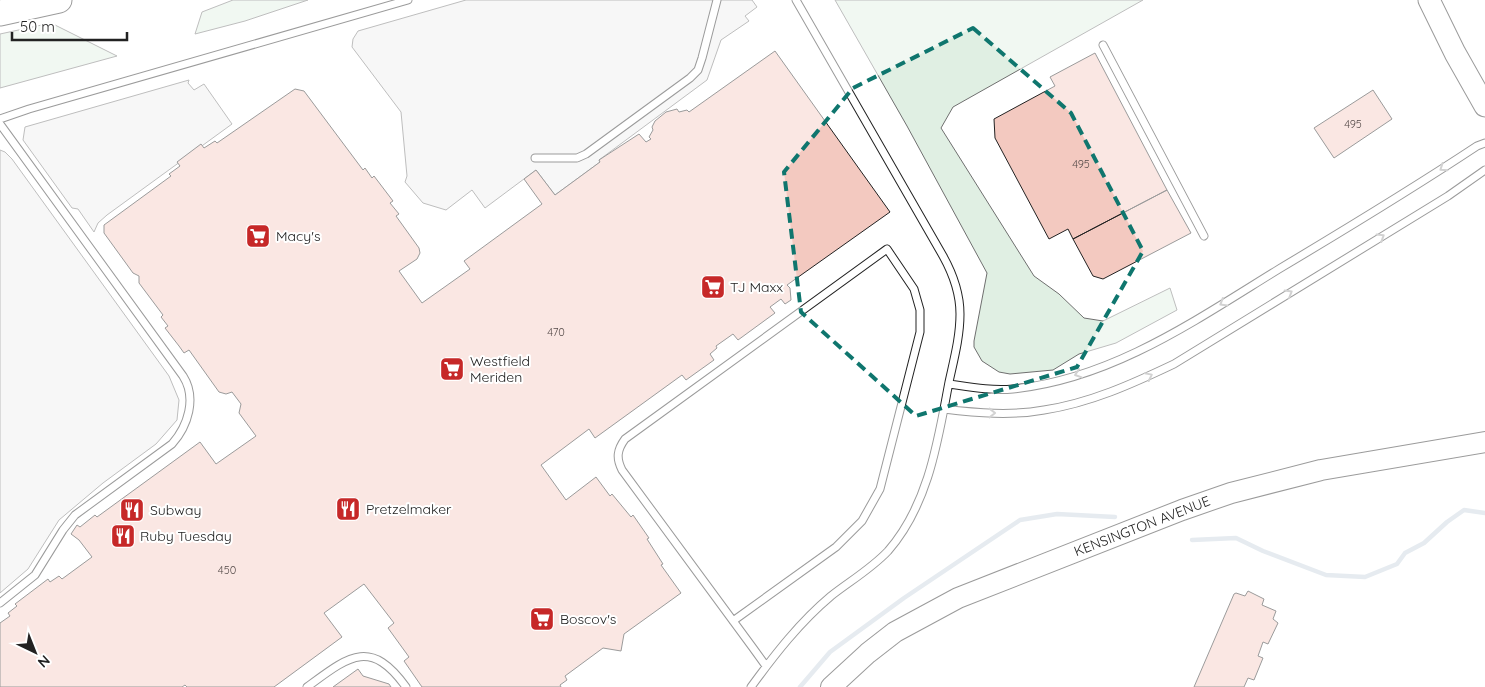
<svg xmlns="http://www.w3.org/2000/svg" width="1485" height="687" viewBox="0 0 1485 687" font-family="Quicksand,sans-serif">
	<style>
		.green { fill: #e0efe3; stroke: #6f6f6f }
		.parking { fill: #ededed; stroke: #6f6f6f }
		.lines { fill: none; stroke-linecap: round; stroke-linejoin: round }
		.stream { stroke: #c7d3dd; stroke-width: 4.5 }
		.building { fill: #f3c9c0; stroke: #222 }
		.lane-casing { stroke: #222; stroke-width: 9 }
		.secondary-casing { stroke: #222; stroke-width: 22 }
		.primary-casing { stroke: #222; stroke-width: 23 }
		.highway-casing { stroke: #222; stroke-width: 27 }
		.lane { stroke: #fff; stroke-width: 7 }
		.secondary { stroke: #fff; stroke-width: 20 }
		.primary { stroke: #fff; stroke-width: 21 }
		.highway { stroke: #fff; stroke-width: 25 }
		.oneway { stroke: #9c9c9c }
		.marked { fill: none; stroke: #0f766e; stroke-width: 4; stroke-dasharray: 10 6; stroke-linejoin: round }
		.labels { text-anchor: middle; stroke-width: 4; stroke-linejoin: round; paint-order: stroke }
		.number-label { font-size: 11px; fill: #564c4a }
		.poi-label { font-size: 14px; fill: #222; stroke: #fff; text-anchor: start }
		.street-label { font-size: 14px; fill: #222; stroke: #fff }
	</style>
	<rect width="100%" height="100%" fill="#fff"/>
	<path class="green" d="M233 0H308L245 21 195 34 202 12Z
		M835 0H1143L953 107 941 128 1034 276 1059 294 1084 318 1103 321 1170 288 1177 310 1116 343 1079 354 1053 370 1010 374 999 372 982 361 974 347V341L987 273 907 126Z
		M51 23 117 56 0 88V34Z"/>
	<path class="parking" d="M466 0H752L757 7 745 16 749 21 721 40 707 80 599 160 600 162 555 195 536 170 485 208 472 190 446 210 423 203 405 182 407 176 401 112 352 47 353 39 358 31Z
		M189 80 188 83 194 90 204 84 232 124 107 215 98 223 94 232 78 209 72 208 23 140 25 127Z
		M0 150 5 152 12 159 169 376 179 400 177 420 156 444 103 483 59 520 28 569 0 593Z"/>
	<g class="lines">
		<path class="stream" d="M1192 540 1236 538 1263 551 1326 575 1365 577 1397 564 1405 553 1424 543 1447 522 1464 510 1485 513
			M800 687 830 652 904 598 1020 520 1057 514 1115 517"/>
	</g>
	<path class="building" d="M775 51 890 212 787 285 790 288 791 300 785 304 781 299 770 307 775 313 738 340 733 334 716 346 717 348 710 354 714 360 686 380 682 375 595 438 589 429 541 465 566 500 596 477 610 496 612 494 631 517 633 515 649 538 647 539 663 564 661 565 681 593 624 634 621 651 603 648 565 676 567 680 560 685 561 687H422L404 661 409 657 388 628 394 623 364 584 324 613 342 637 274 687H187L185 685 182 687H0V623L10 616 8 613 17 606 15 604 48 579 50 582 59 576 62 579 92 557 79 540 71 534 77 525 80 527 95 515 97 517 200 442 216 464 256 436 239 413 241 404 232 392 226 394 219 392 189 350 184 353 179 346 165 328 168 326 161 317 163 315 139 283V276L133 273 104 233V225L171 176 169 174 180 166 177 162 201 144 204 148 215 141 217 143 295 89 304 91 363 170 365 168 372 178 374 176 393 201 390 203 399 214 396 216 419 248 420 253 417 259 399 271 422 303 470 269 464 261 542 204 524 179 536 170 555 195 600 162 599 160 639 134 646 142 651 139 649 137 653 130 652 127 655 121 666 112 677 109 679 112 687 110 689 112Z
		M1095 53 1167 190 1073 239 1068 229 1049 239 995 138 994 119 1055 86 1050 77Z
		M1373 90 1392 119 1334 158 1314 128Z
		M1167 190 1191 233 1103 279 1093 276 1073 239Z
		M1248 591 1264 599 1262 605 1276 611 1273 619 1278 623 1268 644 1263 642 1258 656 1263 658 1254 680 1248 678 1244 687H1194L1234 594 1236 593 1245 596Z
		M358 669 363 676 389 684 391 687H333Z"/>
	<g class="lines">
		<defs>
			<path id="lane" d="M1103 45 1204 236
				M0 119 29 109 408 0
				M0 124 183 376C197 398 188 426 172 444L75 515 63 530 35 575 0 603
				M535 158H577L586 154 690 78 698 70 702 58 717 0
				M949 384C970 387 991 391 1013 389 1112 379 1196 320 1279 269 1346 229 1412 189 1477 146L1485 143
				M944 409C977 413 1011 416 1044 410 1090 403 1132 384 1174 364L1448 196 1485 170
				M733 621 836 547 862 521 880 489 920 332V310L914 289 887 249 625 439C617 450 616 458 622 470L753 648 766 666
				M307 687C348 657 370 637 406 687
				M751 687C775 654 800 622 831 596 850 581 871 569 888 551 929 504 938 440 949 382 954 359 960 337 960 314 960 293 953 274 943 256L796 0"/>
			<path id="secondary" d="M831 687 868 653 895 632 958 598 1182 510 1231 493 1321 470 1485 442"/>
			<path id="primary" d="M1429 0 1455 53 1485 106"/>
			<path id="highway" d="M0 13 59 0"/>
		</defs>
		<use href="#lane" class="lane-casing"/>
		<use href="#secondary" class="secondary-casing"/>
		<use href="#primary" class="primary-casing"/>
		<use href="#highway" class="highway-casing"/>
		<use href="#lane" class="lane"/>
		<use href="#secondary" class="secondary"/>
		<use href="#primary" class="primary"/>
		<use href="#highway" class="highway"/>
	</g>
	<defs><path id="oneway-chevron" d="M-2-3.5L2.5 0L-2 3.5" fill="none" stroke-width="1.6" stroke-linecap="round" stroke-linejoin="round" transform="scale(1.25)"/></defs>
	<g class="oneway">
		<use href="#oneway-chevron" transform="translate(1443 168) rotate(146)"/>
		<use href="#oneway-chevron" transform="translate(1381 237) rotate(-32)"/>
		<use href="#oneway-chevron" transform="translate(1289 293) rotate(-31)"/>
		<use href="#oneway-chevron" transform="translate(1223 303) rotate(149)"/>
		<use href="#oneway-chevron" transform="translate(1078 374) rotate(162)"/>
		<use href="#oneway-chevron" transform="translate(1149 376) rotate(-26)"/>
		<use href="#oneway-chevron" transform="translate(992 413)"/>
	</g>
	<path d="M0 0H1485V687H0ZM973 28 1071 113 1143 251 1077 367 916 416 801 312 784 172 853 88Z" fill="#fff" fill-opacity=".55" fill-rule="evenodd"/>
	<path class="marked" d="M973 28 1071 113 1143 251 1077 367 916 416 801 312 784 172 853 88Z"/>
	<defs>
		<symbol id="supermarket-square" viewBox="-11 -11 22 22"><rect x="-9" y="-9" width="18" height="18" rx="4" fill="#c62828" stroke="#fff"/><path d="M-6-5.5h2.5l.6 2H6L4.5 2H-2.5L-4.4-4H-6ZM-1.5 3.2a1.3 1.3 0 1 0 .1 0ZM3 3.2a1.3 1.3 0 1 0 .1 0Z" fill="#fff"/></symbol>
		<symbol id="restaurant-square" viewBox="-11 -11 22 22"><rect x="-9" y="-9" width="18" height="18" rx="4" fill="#c62828" stroke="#fff"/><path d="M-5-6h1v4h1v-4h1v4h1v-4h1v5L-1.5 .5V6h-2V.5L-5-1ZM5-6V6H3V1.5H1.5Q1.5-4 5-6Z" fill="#fff"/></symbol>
	</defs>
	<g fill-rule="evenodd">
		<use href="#supermarket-square" x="244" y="222" width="28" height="28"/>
		<use href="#supermarket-square" x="699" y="273" width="28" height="28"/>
		<use href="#supermarket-square" x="438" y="355" width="28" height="28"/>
		<use href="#restaurant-square" x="334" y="495" width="28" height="28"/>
		<use href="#restaurant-square" x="118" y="496" width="28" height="28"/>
		<use href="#restaurant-square" x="109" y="522" width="28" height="28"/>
		<use href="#supermarket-square" x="528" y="605" width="28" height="28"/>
	</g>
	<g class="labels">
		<g class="number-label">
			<text x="1353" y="128">495</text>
			<text x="1081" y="168">495</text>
			<text x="556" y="336">470</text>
			<text x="227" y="574">450</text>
		</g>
		<g class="poi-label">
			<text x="276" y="241">Macy's</text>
			<text x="730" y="292">TJ Maxx</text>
			<text x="470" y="366">Westfield<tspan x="470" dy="16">Meriden</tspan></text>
			<text x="366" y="514">Pretzelmaker</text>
			<text x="150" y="515">Subway</text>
			<text x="140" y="541">Ruby Tuesday</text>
			<text x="560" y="624">Boscov's</text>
		</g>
		<g class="street-label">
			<text transform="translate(1142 526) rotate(-21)" y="5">KENSINGTON AVENUE</text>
		</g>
	</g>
	<g transform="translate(35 652) rotate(137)" stroke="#ffffff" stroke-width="4" paint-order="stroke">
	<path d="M0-4L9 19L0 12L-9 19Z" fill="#222222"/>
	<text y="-8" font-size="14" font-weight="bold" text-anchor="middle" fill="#222222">N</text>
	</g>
	<path d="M12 32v8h115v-8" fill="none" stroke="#222222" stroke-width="2.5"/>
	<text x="20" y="32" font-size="15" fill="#222222" stroke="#ffffff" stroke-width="4" paint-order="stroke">50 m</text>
</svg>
